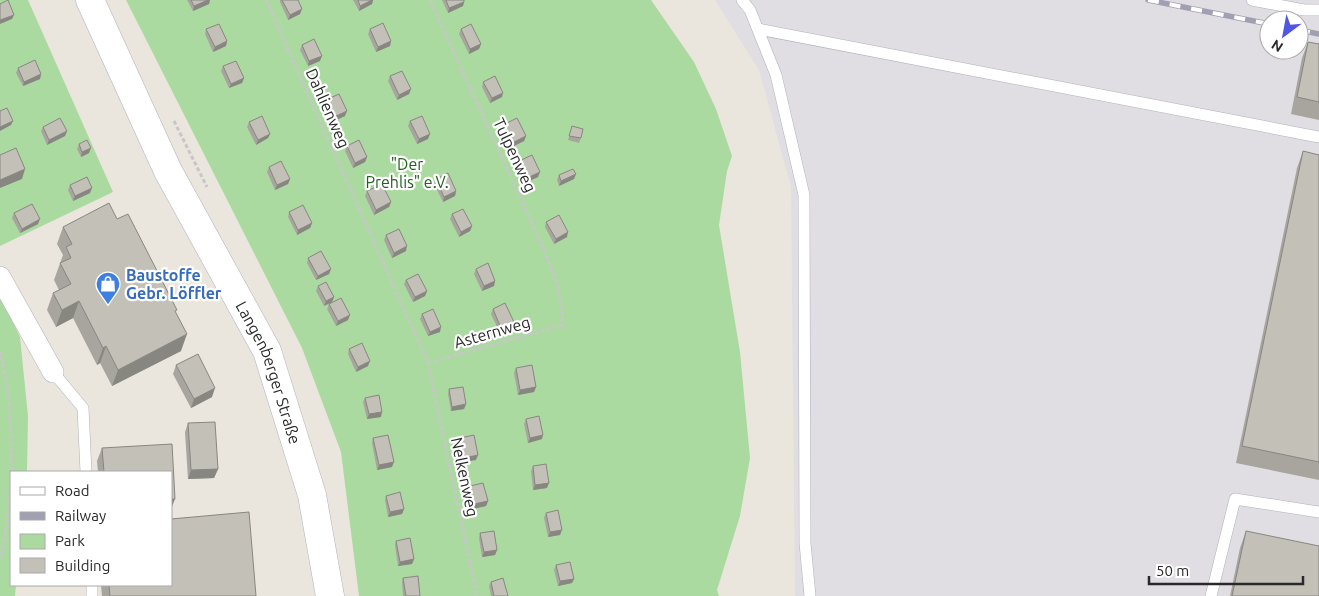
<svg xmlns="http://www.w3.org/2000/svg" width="1319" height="596" viewBox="0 0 1319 596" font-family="Ubuntu,sans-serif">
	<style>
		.industrial { fill: #e0dde3; fill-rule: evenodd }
		.green { fill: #abdaa0 }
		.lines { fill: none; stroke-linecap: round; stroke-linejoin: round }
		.service-casing { stroke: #b0b1bb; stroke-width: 12 }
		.minor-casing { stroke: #b0b1bb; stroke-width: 22 }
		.secondary-casing { stroke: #b0b1bb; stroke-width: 29 }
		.path { stroke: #c7c7c7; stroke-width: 3; stroke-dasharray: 4 2.5; stroke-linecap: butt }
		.service { stroke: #fff; stroke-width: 11 }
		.minor { stroke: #fff; stroke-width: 21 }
		.secondary { stroke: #fff; stroke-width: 28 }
		.rail-casing { stroke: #a0a0b2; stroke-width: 5.5 }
		.rail { stroke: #fff; stroke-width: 4; stroke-dasharray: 11; stroke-linecap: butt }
		.wall { fill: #a8a59e }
		.shaded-wall { fill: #888681 }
		.building { fill: #c3c0b8; stroke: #888681 }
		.labels { text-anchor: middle; stroke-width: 4.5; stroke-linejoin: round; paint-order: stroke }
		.street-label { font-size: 16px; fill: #292929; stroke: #fff }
		.park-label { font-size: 16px; fill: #265e22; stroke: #fff }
		.shop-label { font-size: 16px; font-weight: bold; fill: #366cbe; stroke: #fff; text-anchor: start }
	</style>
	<rect width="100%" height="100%" fill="#eae6dd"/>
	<path class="industrial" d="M715 0H1319V596H795L791 187 759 70ZM1269 20H1299V50H1269Z"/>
	<path class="green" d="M0 0H28L113 192 0 246Z
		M126 0H651L694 62 716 109 732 156 727 171 719 225 740 352 750 458 740 516 717 590 719 596H359L341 452 302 348Z
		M0 295 20 337 28 416 27 472H11V585H16L15 596H0Z"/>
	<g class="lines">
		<defs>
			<path id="service" d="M742 0 750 10 776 75 804 195 805 543 810 596
				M1252 0 1304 10H1319
				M758 29 1319 137
				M53 372 83 408 86 472
				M92 585V596
				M1211 596 1235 499 1319 512"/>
			<path id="minor" d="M0 277 53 372"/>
			<g id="secondary">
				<path id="s1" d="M90 0 168 171 267 351 312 495 330 596"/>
			</g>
		</defs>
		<use href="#service" class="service-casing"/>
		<use href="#minor" class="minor-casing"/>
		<use href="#secondary" class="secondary-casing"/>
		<path class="path" d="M266 0 428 363 477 596
			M174 121 207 187
			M0 351C3 368 8 387 9 404 13 454 12 511 0 559
			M428 363 562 325 563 323 558 285 537 234 430 0"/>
		<use href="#service" class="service"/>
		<use href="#minor" class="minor"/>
		<use href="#secondary" class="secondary"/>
		<defs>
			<path id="rail" d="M1148 0 1269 24
				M1299 30 1319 34"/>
		</defs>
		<use href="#rail" class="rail-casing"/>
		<use href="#rail" class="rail"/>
	</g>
	<path class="wall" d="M187 0H210L209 4 193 11Z
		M280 0H298L300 14 288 20 280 2Z
		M353 0H373L372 4 359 11Z
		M442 0H464V2L463 6 448 13Z
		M206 29 227 41 226 46 213 52 205 34Z
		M370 29 391 41 390 46 376 52 368 34Z
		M461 29 481 44 479 49 469 54 459 34Z
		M1308 42 1319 44V120L1291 114 1302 58Z
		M302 45 320 61 308 66 300 50Z
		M223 66 244 78 242 83 229 88 221 71Z
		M18 68 41 74 40 79 23 86 16 73Z
		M390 76 411 89 409 94 397 100 388 81Z
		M483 82 502 97 490 103 482 87Z
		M326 100 345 116 332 122 324 105Z
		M410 121 428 139 417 144 408 126Z
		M249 122 270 134 268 138 256 145 247 127Z
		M503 125 526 136 524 141 510 148 501 129Z
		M572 126 581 138 579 143 568 140Z
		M43 127 67 131 65 136 47 145 41 131Z
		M79 144 89 153 81 157 77 149Z
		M347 146 367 157 365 162 353 168 345 151Z
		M1303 151 1319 155V480L1236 463 1297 168Z
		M519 161 538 177 525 183 517 165Z
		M269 167 290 179 288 184 275 190 267 172Z
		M559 175 574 179 559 186 557 180Z
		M436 179 456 191 455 196 443 202 434 184Z
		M70 185 90 193 73 201 68 190Z
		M367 191 391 202 389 207 374 215 365 196Z
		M289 212 312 223 310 228 297 235 288 217Z
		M14 213 38 224 20 233 12 218Z
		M452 214 472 226 470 231 459 237 450 219Z
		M117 219 176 313 181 351 112 386 100 363 97 365 73 318 56 327 47 310 53 293 59 290 54 280 63 255 57 244 63 227Z
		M546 222 567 237 554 244 545 227Z
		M386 235 406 251 392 258 384 240Z
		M308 258 331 269 329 274 316 280 307 263Z
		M476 269 495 281 494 286 482 291 474 274Z
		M406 280 427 291 425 296 413 302 404 284Z
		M318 286 334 297 332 302 324 306 316 291Z
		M329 304 348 320 336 326 327 309Z
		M493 309 512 327 500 333 491 314Z
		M422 314 440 332 428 336 420 319Z
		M349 349 368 366 356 372 348 354Z
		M176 365 212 397 191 408 173 374Z
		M516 368 536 387 534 392 518 395 514 373Z
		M449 389 466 404 464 409 451 411 448 394Z
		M365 398 381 417 367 419 363 402Z
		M526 419 542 439 528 443 524 424Z
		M188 423 218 469 214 478 188 479 185 432Z
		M373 438 392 467 377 470 372 443Z
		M460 438 476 460 462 462 458 443Z
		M102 448 171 472H98L97 461Z
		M533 466 547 488 533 490 531 471Z
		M470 486 488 501 486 506 473 509 468 491Z
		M386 496 404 509 402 514 388 517 385 500Z
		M546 513 560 535 548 537 544 518Z
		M1246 531 1319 596H1230L1240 548Z
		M480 533 497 550 495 555 482 557 479 538Z
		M396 541 414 559 412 564 398 566 395 545Z
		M556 565 574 579 572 583 558 586 554 570Z
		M403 578 420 596H403L402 582Z
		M491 582 507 596H491L489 586Z
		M101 585H171L256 596H102Z"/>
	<path class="shaded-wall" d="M208 0H210L209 4 193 11 194 6Z
		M372 0H373L372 4 359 11 360 6Z
		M464 2 463 6 448 13 449 8Z
		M302 9 300 14 288 20 290 15Z
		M14 15 12 19 0 24V20Z
		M227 41 226 46 213 52 215 47Z
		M391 41 390 46 376 52 378 47Z
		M481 44 479 49 469 54 470 49Z
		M322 56 320 61 308 66 309 61Z
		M41 74 40 79 23 86 24 82Z
		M244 78 242 83 229 88 231 84Z
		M411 89 409 94 397 100 399 95Z
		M503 93 502 97 490 103 492 98Z
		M347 111 345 116 332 122 334 117Z
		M13 121 11 125 0 131V127Z
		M67 131 65 136 47 145 49 140Z
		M270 134 268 138 256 145 258 140Z
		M430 134 428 139 417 144 419 139Z
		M526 136 524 141 510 148 512 143Z
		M91 148 89 153 81 157 82 152Z
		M367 157 365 162 353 168 355 163Z
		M25 169 22 179 0 188V180Z
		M540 172 538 177 525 183 527 178Z
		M576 174 574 179 559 186 561 181Z
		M290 179 288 184 275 190 277 185Z
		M92 188 90 193 73 201 75 196Z
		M456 191 455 196 443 202 444 197Z
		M391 202 389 207 374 215 376 210Z
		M40 219 38 224 20 233 22 229Z
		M312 223 310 228 297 235 298 230Z
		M472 226 470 231 459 237 461 232Z
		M568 232 567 237 554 244 556 239Z
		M407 246 406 251 392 258 394 253Z
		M331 269 329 274 316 280 318 276Z
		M495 281 494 286 482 291 484 286Z
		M427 291 425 296 413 302 415 297Z
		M334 297 332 302 324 306 326 301Z
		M79 301 73 318 56 327 62 310Z
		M350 315 348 320 336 326 338 321Z
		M514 322 512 327 500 333 501 328Z
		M441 327 440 332 428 336 430 332Z
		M187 334 181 351 112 386 118 370Z
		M106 346 100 363 97 365 103 348Z
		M370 361 368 366 356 372 358 367Z
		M536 387 534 392 518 395 520 390Z
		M215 388 212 397 191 408 194 399Z
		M466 404 464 409 451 411 452 407Z
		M382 412 381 417 367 419 369 414Z
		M543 435 542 439 528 443 530 438Z
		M478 455 476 460 462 462 464 458Z
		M394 462 392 467 377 470 379 465Z
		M218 469 214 478 188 479 191 470Z
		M549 483 547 488 533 490 535 485Z
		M171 499H175L171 509Z
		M488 501 486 506 473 509 474 504Z
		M404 509 402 514 388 517 390 512Z
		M562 530 560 535 548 537 550 532Z
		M497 550 495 555 482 557 484 552Z
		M414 559 412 564 398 566 400 562Z
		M574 579 572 583 558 586 560 581Z"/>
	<path class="building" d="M8 0 14 15 0 20V4Z
		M191 0H208L194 6Z
		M282 0H298L302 9 290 15Z
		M358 0H372L360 6Z
		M446 0H464V2L449 8Z
		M383 23 391 41 378 47 370 29Z
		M219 24 227 41 215 47 206 29Z
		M471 24 481 44 470 49 461 29Z
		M314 39 322 56 309 61 302 45Z
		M1308 42 1319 44V102L1297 97Z
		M35 60 41 74 24 82 18 68Z
		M236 61 244 78 231 84 223 66Z
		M402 71 411 89 399 95 390 76Z
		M495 76 503 93 492 98 483 82Z
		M339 94 347 111 334 117 326 100Z
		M7 108 13 121 0 127V111Z
		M262 116 270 134 258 140 249 122Z
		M422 116 430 134 419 139 410 121Z
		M60 118 67 131 49 140 43 127Z
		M517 118 526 136 512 143 503 125Z
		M572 126 583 129 581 138 569 136Z
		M87 140 91 148 82 152 79 144Z
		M359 140 367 157 355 163 347 146Z
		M16 148 25 169 0 180V155Z
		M1303 151 1319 155V462L1242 446Z
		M532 155 540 172 527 178 519 161Z
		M281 161 290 179 277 185 269 167Z
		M573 169 576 174 561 181 559 175Z
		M448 173 456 191 444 197 436 179Z
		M87 177 92 188 75 196 70 185Z
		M382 184 391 202 376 210 367 191Z
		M109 203 117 219 128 214 177 310 175 311 187 334 118 370 106 346 103 348 79 301 62 310 53 293 71 284 60 263 71 258 66 247 72 244 63 227Z
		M32 204 40 219 22 229 14 213Z
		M303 205 312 223 298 230 289 212Z
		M463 209 472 226 461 232 452 214Z
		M559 215 568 232 556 239 546 222Z
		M399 229 407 246 394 253 386 235Z
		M321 251 331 269 318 276 308 258Z
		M488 263 495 281 484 286 476 269Z
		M418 274 427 291 415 297 406 280Z
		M326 282 334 297 326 301 318 286Z
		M341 298 350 315 338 321 329 304Z
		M505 303 514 322 501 328 493 309Z
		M433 309 441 327 430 332 422 314Z
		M362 343 370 361 358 367 349 349Z
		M198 354 215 388 194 399 176 365Z
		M532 365 536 387 520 390 516 368Z
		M463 387 466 404 452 407 449 389Z
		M379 395 382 412 369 414 365 398Z
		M539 416 543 435 530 438 526 419Z
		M215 422 218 469 191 470 188 423Z
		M388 435 394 462 379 465 373 438Z
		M474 435 478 455 464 458 460 438Z
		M172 444 175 499H171V472H104L102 448Z
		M546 464 549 483 535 485 533 466Z
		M483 483 488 501 474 504 470 486Z
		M400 492 404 509 390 512 386 496Z
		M558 510 562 530 550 532 546 513Z
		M249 512 256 596H110L109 585H171V519Z
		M494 531 497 550 484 552 480 533Z
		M1246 531 1319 546V596H1232Z
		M410 538 414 559 400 562 396 541Z
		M570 562 574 579 560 581 556 565Z
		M418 576 420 596H406L403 578Z
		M503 578 508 596H494L491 582Z"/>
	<defs>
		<symbol id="shop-pin" viewBox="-11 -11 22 30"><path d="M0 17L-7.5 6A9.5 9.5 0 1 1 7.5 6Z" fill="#3f7fe0" stroke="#fff"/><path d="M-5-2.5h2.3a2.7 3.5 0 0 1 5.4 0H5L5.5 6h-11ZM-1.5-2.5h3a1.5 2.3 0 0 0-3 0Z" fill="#fff"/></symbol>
	</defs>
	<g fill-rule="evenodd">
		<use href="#shop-pin" x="94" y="270" width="28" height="38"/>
	</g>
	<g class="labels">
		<g class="street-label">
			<text transform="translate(328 108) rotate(66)" y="6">Dahlienweg</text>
			<text transform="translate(515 155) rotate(65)" y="6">Tulpenweg</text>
			<text transform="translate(492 332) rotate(-16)" y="6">Asternweg</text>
			<text dy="6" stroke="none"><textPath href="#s1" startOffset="414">Langenberger Straße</textPath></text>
			<text transform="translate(465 477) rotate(78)" y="6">Nelkenweg</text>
		</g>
		<g class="park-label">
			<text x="407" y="170">"Der<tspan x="407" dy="18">Prehlis" e.V.</tspan></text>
		</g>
		<g class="shop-label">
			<text x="126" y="281">Baustoffe<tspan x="126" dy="18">Gebr. Löffler</tspan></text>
		</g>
	</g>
	<rect x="10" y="471" width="162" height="115" fill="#ffffff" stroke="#a9a9a9"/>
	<rect x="20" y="487" width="25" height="8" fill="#ffffff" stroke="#a9a9a9"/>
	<text x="55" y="496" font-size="15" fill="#292929">Road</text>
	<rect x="20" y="512" width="25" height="8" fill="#a0a0b2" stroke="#a9a9a9"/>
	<text x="55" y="521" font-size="15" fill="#292929">Railway</text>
	<rect x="20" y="534" width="25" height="15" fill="#abdaa0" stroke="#a9a9a9"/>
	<text x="55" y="546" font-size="15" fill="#292929">Park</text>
	<rect x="20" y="558" width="25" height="15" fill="#c3c0b8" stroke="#a9a9a9"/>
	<text x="55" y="571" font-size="15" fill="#292929">Building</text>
	<g transform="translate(1284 35) rotate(212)"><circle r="24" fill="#ffffff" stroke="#a9a9a9"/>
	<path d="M0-4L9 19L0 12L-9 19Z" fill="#4f55e5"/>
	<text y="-8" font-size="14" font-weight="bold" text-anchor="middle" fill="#292929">N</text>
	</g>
	<path d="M1149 576v8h154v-8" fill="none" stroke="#292929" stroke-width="2.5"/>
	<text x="1156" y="576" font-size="15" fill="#292929" stroke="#ffffff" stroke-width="4" paint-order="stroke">50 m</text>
</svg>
